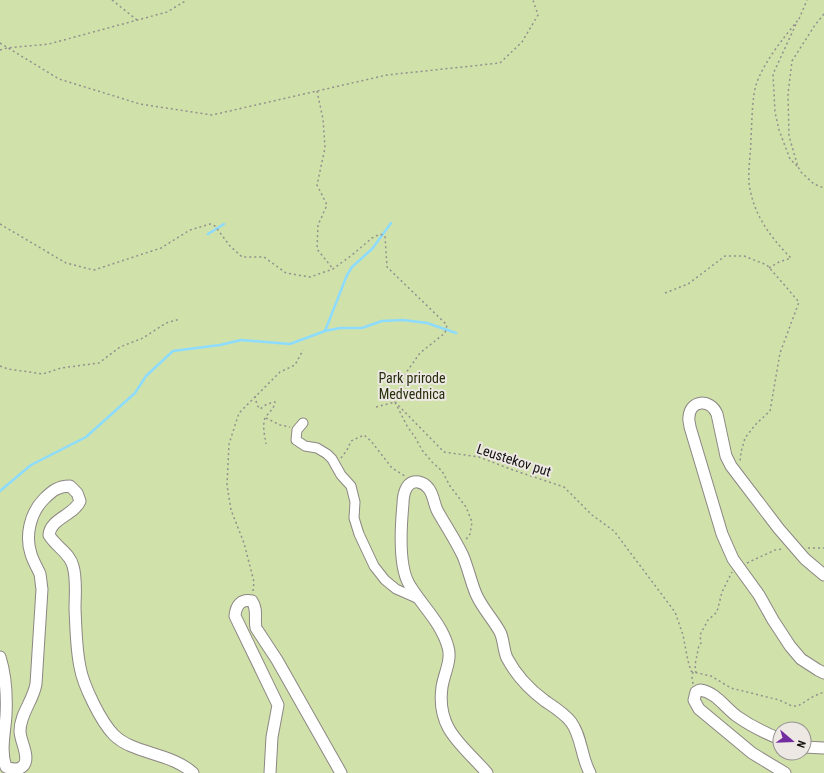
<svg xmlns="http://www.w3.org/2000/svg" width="824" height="773" viewBox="0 0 824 773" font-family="'Roboto Condensed',sans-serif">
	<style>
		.green { fill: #d0e1aa; fill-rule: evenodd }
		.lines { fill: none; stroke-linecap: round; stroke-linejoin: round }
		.stream { stroke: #8ddcfe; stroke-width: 2.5 }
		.minor-casing { stroke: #8c8784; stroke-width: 11 }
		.major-casing { stroke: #8c8784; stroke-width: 13 }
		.path { stroke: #93908d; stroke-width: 1.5; stroke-dasharray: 2 3; stroke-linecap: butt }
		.minor { stroke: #fff; stroke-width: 9 }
		.major { stroke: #fff; stroke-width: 11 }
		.labels { text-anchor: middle; stroke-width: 4; stroke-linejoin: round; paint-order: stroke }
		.park-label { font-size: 14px; fill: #27300c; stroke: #ede8e4 }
		.street-label { font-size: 14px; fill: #141312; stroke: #ede8e4 }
	</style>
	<rect width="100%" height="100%" fill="#ede8e4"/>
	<path class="green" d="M0 0H824V773H0ZM780 729H804V753H780Z"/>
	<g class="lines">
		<path class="stream" d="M208 234 224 224
			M325 331 347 275 352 267 372 249 391 223
			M0 491 31 465 86 437 135 393 146 376 173 351 220 345 241 340 290 344 325 331 340 328H362L382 321 403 320 427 323 456 333"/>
		<defs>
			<path id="minor" d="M303 423 297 430 296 440 305 446 317 448 327 454 332 459 341 475 351 486 355 502 354 518 359 534 374 566 385 580 396 589 421 600"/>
			<path id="major" d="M824 575 805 559 779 529 731 466 726 456 717 414C710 398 690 400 689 417 688 420 690 424 690 427L722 534 733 559 759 595 773 620 790 646 801 659 818 670 824 673
				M0 657C6 676 7 695 6 715 5 732 0 751 6 767 12 769 19 771 24 765 30 756 20 741 20 731 20 714 33 701 36 684L42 589C41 584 41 579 40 574 37 567 33 561 31 554 25 536 30 513 44 499 52 491 58 486 70 486L77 493 80 501C74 515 50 519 49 535 56 547 70 553 73 566 77 580 75 595 75 609 76 628 76 648 80 667 83 685 101 722 114 735 133 754 172 753 193 773
				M780 739C765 733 751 726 738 717 725 708 716 692 700 690L696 692 694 700 699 709 752 753 785 773
				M804 747 824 748
				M270 773 272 737 278 705 235 616C236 605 241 599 252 601 258 610 254 618 256 628L277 660 341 773
				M487 773C463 745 436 730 442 687 444 674 452 660 448 647 441 622 422 606 409 584 398 565 401 525 403 504 403 499 404 492 407 487 413 478 424 482 429 489 434 496 434 505 438 512 446 526 456 541 463 556 468 568 471 582 476 594 482 608 493 619 500 632 504 640 503 649 507 658 516 675 529 689 545 701 554 707 564 713 571 722 582 737 581 757 590 773"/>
		</defs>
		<use href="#minor" class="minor-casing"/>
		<use href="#major" class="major-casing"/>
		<path class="path" d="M112 0 137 20
			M824 14 815 25 792 61 788 94 789 136 798 167 801 172 814 184 824 188
			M799 19 807 0
			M0 43 59 79 140 104 212 115 387 75 500 63 522 42 538 15 533 0
			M0 50 7 48 49 44 167 12 187 0
			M317 91 323 119 325 148 317 185 327 205 318 225 317 249 333 269
			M797 166 790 159 779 130 775 112 773 74 797 22
			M0 224 66 263 94 270 161 248 190 230 210 224 215 226 230 246 242 257H264L286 273 310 277 333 269 352 255 372 238 380 234 385 236 387 267 447 325 445 333 420 353 403 377 395 402 444 452 479 457 513 470 564 487 592 515 614 531 675 612 683 635 688 661 691 671 693 672 711 676 731 688 779 700 792 706H798L814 696 824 692
			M769 268 779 262 791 258C770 237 753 214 749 183 748 168 751 152 751 137 752 123 752 98 756 85 763 63 784 37 799 19
			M665 293 688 284 725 256H744L767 265 799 302 780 353 770 411 756 424 745 438 741 452 740 462
			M0 366 8 369 43 374 61 368 99 363 120 347 143 338 166 323 180 319
			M255 396 257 405 260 409 267 404 275 402C274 409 269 412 265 418 262 427 265 436 266 444
			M376 407 395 402 407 426 415 437 422 450 432 462 442 471 450 486 466 507 472 522 470 534 465 541
			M266 418 280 425 290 427
			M341 458 347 450 351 441 364 435 371 441 392 468 405 476
			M808 548H824
			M747 563 775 550 784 549
			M253 591 254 582 244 543 231 510 227 485 229 444 239 413 280 372 295 365 303 350
			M693 672 692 677 693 684
			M696 673 695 665 699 645 701 643 700 635 708 620 717 612 722 592 732 572"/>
		<use href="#minor" class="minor"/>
		<use href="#major" class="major"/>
	</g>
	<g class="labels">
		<g class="park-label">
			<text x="412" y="383">Park prirode<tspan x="412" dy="16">Medvednica</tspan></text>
		</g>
		<g class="street-label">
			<text transform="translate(514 460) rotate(18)" y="5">Leustekov put</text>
		</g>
	</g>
	<g transform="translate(792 741) rotate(109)"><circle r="19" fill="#ede8e4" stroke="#969390"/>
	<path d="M0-3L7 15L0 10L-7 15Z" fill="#722ca0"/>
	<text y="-6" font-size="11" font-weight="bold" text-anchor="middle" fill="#141312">N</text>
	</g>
</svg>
